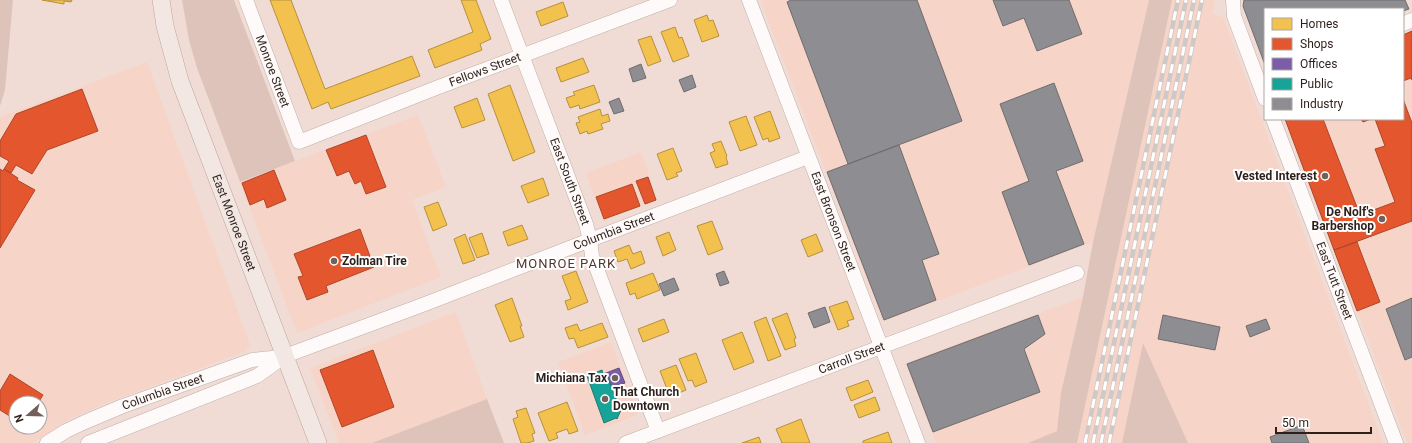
<svg xmlns="http://www.w3.org/2000/svg" width="1412" height="443" viewBox="0 0 1412 443" font-family="Roboto,sans-serif">
	<style>
		.built { fill: #f7d4c8; fill-rule: evenodd }
		.green { fill: #dec3bb }
		.homes { fill: #f2c14e; stroke: #b7903e }
		.shops { fill: #e4572e; stroke: #ad4628 }
		.offices { fill: #7b5ea7; stroke: #644b7d }
		.public { fill: #17a398; stroke: #1e7b72 }
		.industry { fill: #8d8d92; stroke: #706c6e }
		.lines { fill: none; stroke-linecap: round; stroke-linejoin: round }
		.minor-casing { stroke: #beaea8; stroke-width: 15 }
		.major-casing { stroke: #bca49c; stroke-width: 18 }
		.minor { stroke: #fdfaf9; stroke-width: 14 }
		.major { stroke: #f2e7e3; stroke-width: 17 }
		.rail-casing { stroke: #cec8c6; stroke-width: 4.5 }
		.rail { stroke: #fff; stroke-width: 3; stroke-dasharray: 9; stroke-linecap: butt }
		.poi-dot { fill: #72615b; stroke: #fff; stroke-width: 1.5 }
		.labels { text-anchor: middle; stroke-width: 4; stroke-linejoin: round; paint-order: stroke }
		.street-label { font-size: 12px; fill: #2d1f1a; stroke: #fff }
		.poi-label { font-size: 12px; font-weight: bold; fill: #2d1f1a; stroke: #fff; text-anchor: end }
		.neighbourhood-label { font-size: 13px; letter-spacing: 1px; fill: #54362c; stroke: #fff }
	</style>
	<rect width="100%" height="100%" fill="#f1dcd5"/>
	<path class="built" d="M762 0H1149L1093 242 883 322 763 7Z
		M1172 0H1215L1212 14 1223 17 1383 443H1188L1143 344 1122 443H1077Z
		M1412 30V443H1407L1285 119H1403V34Z
		M147 62 250 345 246 351 99 406 70 419 33 443H0V117ZM16 403H40V427H16Z
		M418 115 446 187 412 200 441 277 297 333 240 182Z
		M641 152 658 200 603 221 586 173Z
		M1083 297 1061 393 1057 431 1028 443H936L905 363Z
		M456 312 487 399 372 443H339L310 368Z
		M611 342 638 415 585 435 558 362Z"/>
	<path class="green" d="M0 0H13L5 90 0 106Z
		M182 0H234L295 161 240 182 197 68 189 40Z
		M1149 0H1172L1077 443H1028L1057 431 1061 393 1083 297 1093 242Z
		M1143 343 1188 443H1122Z
		M487 399 504 443H372Z"/>
	<path class="homes" d="M42 0H72L71 2 64 1V4Z
		M270 0H291L325 89 412 56 420 76 331 109 328 102 312 109Z
		M461 0H476L491 39 480 44 482 50 435 68 428 50 473 32Z
		M563 2 568 16 541 26 536 12Z
		M707 15 709 21 713 20 719 36 702 42 694 20Z
		M675 27 679 38 682 37 689 56 673 62 661 32Z
		M651 36 661 61 648 66 638 40Z
		M583 58 589 72 561 82 556 68Z
		M510 85 535 152 513 161 488 94Z
		M594 85 600 102 580 109 579 105 570 108 566 98 575 95 573 92Z
		M477 98 485 120 462 128 454 107Z
		M600 109 602 116 608 114 610 121 601 124 603 129 588 134 587 131 580 134 576 123 580 122 578 117Z
		M770 111 780 138 769 142 768 138 763 140 754 117Z
		M746 116 757 145 740 151 729 122Z
		M721 141 727 156 726 157 728 164 716 168 710 153 715 151 712 144Z
		M673 148 682 171 676 173 678 176 667 180 657 154Z
		M543 178 549 195 528 203 521 186Z
		M438 202 447 225 433 231 424 207Z
		M712 221 723 249 708 255 697 226Z
		M522 225 528 239 508 246 503 232Z
		M669 232 676 250 663 256 656 237Z
		M482 233 489 254 477 258 469 238Z
		M465 234 475 260 463 264 454 239Z
		M816 234 823 251 808 257 801 240Z
		M629 245 633 254 641 251 645 263 631 269 627 259 618 262 614 251Z
		M576 271 588 302 568 310 565 301 571 299 562 276Z
		M653 273 660 290 637 299 635 293 630 295 626 283Z
		M512 298 522 326H520L524 337 510 342 495 305Z
		M847 301 854 319 847 321 849 326 838 330 829 307Z
		M787 313 796 338 794 339 796 346 785 350 772 319Z
		M766 317 781 356 768 361 754 322Z
		M664 319 669 332 643 342 638 329Z
		M602 323 608 337 578 348 574 338 569 339 565 328 577 324 580 331Z
		M742 332 754 362 734 370 722 340Z
		M696 353 707 382 695 387 692 380 688 381 679 359Z
		M676 365 686 390 674 395 671 387 667 389 660 371Z
		M868 380 873 392 851 401 846 388Z
		M875 397 880 410 859 418 854 405Z
		M567 402 578 431 569 434 567 429 556 433 558 438 549 441 538 413Z
		M526 408 535 433 532 434 534 441 527 443H521L513 419 518 417 516 411Z
		M801 419 810 443H782L776 429Z
		M888 432 892 443H863V441Z
		M759 437 761 443H742Z"/>
	<path class="shops" d="M1412 31V80L1411 78 1403 81V35Z
		M82 89 98 131 47 150 32 174 16 165 11 173 4 169 9 161 0 156V141L16 114Z
		M1403 99 1412 123V221L1334 250 1285 119H1323L1360 215 1395 202 1375 149 1385 146 1375 119H1403Z
		M1361 119H1371L1363 122Z
		M366 135 386 187 366 194 361 181 355 184 349 171 337 176 326 150Z
		M0 169 3 171 4 169 18 178 17 180 35 190 0 248Z
		M274 170 286 200 267 208 264 199 250 205 242 183Z
		M648 177 656 200 645 204 636 181Z
		M632 184 640 206 604 219 596 197Z
		M360 229 374 267 326 286 328 292 307 300 298 277 303 276 294 254Z
		M1357 242 1380 302 1357 311 1334 250Z
		M373 350 394 407 342 427 320 370Z
		M10 374 43 395 38 403H16V420L0 410V391Z"/>
	<path class="offices" d="M619 368 625 383 612 388 606 373Z"/>
	<path class="public" d="M602 370 603 374 606 373 620 409 621 410 617 419 616 418 604 423 587 376Z"/>
	<path class="industry" d="M791 0H917L962 121 848 164 787 2Z
		M993 0H1069L1082 34 1037 51 1024 18 1003 26Z
		M1244 0H1405L1409 9 1403 11V9H1265V65L1243 6Z
		M641 64 646 78 633 82 629 69Z
		M692 75 696 87 684 92 679 80Z
		M1054 83 1083 161 1056 171 1084 244 1029 265 1002 192 1029 181 1000 104Z
		M619 98 624 111 614 114 609 102Z
		M899 145 939 254 922 260 936 300 884 320 827 172Z
		M724 271 729 283 720 286 716 274Z
		M674 278 679 290 664 296 659 284Z
		M1412 298V357L1405 360 1386 309Z
		M825 307 830 322 814 328 808 313Z
		M1038 315 1045 334 1024 349 1040 392 933 432 907 364Z
		M1163 315 1220 327 1215 350 1158 339Z
		M1266 319 1270 329 1250 337 1246 326Z
		M1302 425 1309 443H1272L1270 437Z"/>
	<g class="lines">
		<defs>
			<g id="minor">
				<path id="s1" d="M246 0 299 142 436 88 670 0"/>
				<path id="s2" d="M501 0 586 224 590 240 592 256 658 431"/>
				<path id="s3" d="M749 0 918 443"/>
				<path d="M1233 0 1234 16 1265 99"/>
				<path d="M1403 24 1412 20"/>
				<path id="s4" d="M1273 119 1396 443"/>
				<path id="s5" d="M47 443 66 431 85 422 123 406 252 360 282 357"/>
				<path id="s6" d="M88 443 257 376 285 356 425 304 590 240 808 157"/>
				<path id="s7" d="M626 443 1077 273"/>
			</g>
			<g id="major">
				<path id="s8" d="M161 0 165 26 180 81 318 443"/>
			</g>
		</defs>
		<use href="#minor" class="minor-casing"/>
		<use href="#major" class="major-casing"/>
		<use href="#minor" class="minor"/>
		<use href="#major" class="major"/>
		<defs>
			<path id="rail" d="M1085 443 1178 0
				M1093 443 1186 0
				M1101 443 1194 0
				M1109 443 1202 0"/>
		</defs>
		<use href="#rail" class="rail-casing"/>
		<use href="#rail" class="rail"/>
	</g>
	<g class="poi-dot">
		<circle cx="1325" cy="176" r="4"/>
		<circle cx="1382" cy="219" r="4"/>
		<circle cx="334" cy="261" r="4"/>
		<circle cx="615" cy="378" r="4"/>
		<circle cx="605" cy="399" r="4"/>
	</g>
	<g class="labels">
		<g class="street-label">
			<text dy="4" stroke="none"><textPath href="#s1" startOffset="351">Fellows Street</textPath></text>
			<text dy="4" stroke="none"><textPath href="#s1" startOffset="76">Monroe Street</textPath></text>
			<text dy="4" stroke="none"><textPath href="#s2" startOffset="194">East South Street</textPath></text>
			<text dy="4" stroke="none"><textPath href="#s3" startOffset="237">East Bronson Street</textPath></text>
			<text dy="4" stroke="none"><textPath href="#s8" startOffset="235">East Monroe Street</textPath></text>
			<text dy="4" stroke="none"><textPath href="#s6" startOffset="568">Columbia Street</textPath></text>
			<text dy="4" stroke="none"><textPath href="#s4" startOffset="173">East Tutt Street</textPath></text>
			<text dy="4" stroke="none"><textPath href="#s7" startOffset="241">Carroll Street</textPath></text>
			<text dy="4" stroke="none"><textPath href="#s5" startOffset="127">Columbia Street</textPath></text>
		</g>
		<g class="poi-label">
			<text x="1317" y="180">Vested Interest</text>
			<text x="1374" y="216">De Nolf's<tspan x="1374" dy="14">Barbershop</tspan></text>
			<text x="342" y="265" text-anchor="start">Zolman Tire</text>
			<text x="607" y="382">Michiana Tax</text>
			<text x="613" y="396" text-anchor="start">That Church<tspan x="613" dy="14">Downtown</tspan></text>
		</g>
		<g class="neighbourhood-label">
			<text x="566" y="268">MONROE PARK</text>
		</g>
	</g>
	<rect x="1264" y="8" width="140" height="112" fill="#ffffff" stroke="#aba5a3"/>
	<rect x="1272" y="18" width="20" height="12" fill="#f2c14e" stroke="#aba5a3"/>
	<text x="1300" y="28" font-size="12" fill="#2d1f1a">Homes</text>
	<rect x="1272" y="38" width="20" height="12" fill="#e4572e" stroke="#aba5a3"/>
	<text x="1300" y="48" font-size="12" fill="#2d1f1a">Shops</text>
	<rect x="1272" y="58" width="20" height="12" fill="#7b5ea7" stroke="#aba5a3"/>
	<text x="1300" y="68" font-size="12" fill="#2d1f1a">Offices</text>
	<rect x="1272" y="78" width="20" height="12" fill="#17a398" stroke="#aba5a3"/>
	<text x="1300" y="88" font-size="12" fill="#2d1f1a">Public</text>
	<rect x="1272" y="98" width="20" height="12" fill="#8d8d92" stroke="#aba5a3"/>
	<text x="1300" y="108" font-size="12" fill="#2d1f1a">Industry</text>
	<g transform="translate(28 415) rotate(250)"><circle r="19" fill="#ffffff" stroke="#aba5a3"/>
	<path d="M0-3L7 15L0 10L-7 15Z" fill="#72615b"/>
	<text y="-6" font-size="11" font-weight="bold" text-anchor="middle" fill="#2d1f1a">N</text>
	</g>
	<path d="M1276 427v6h95v-6" fill="none" stroke="#2d1f1a" stroke-width="2"/>
	<text x="1282" y="427" font-size="12" fill="#2d1f1a" stroke="#ffffff" stroke-width="3" paint-order="stroke">50 m</text>
</svg>
